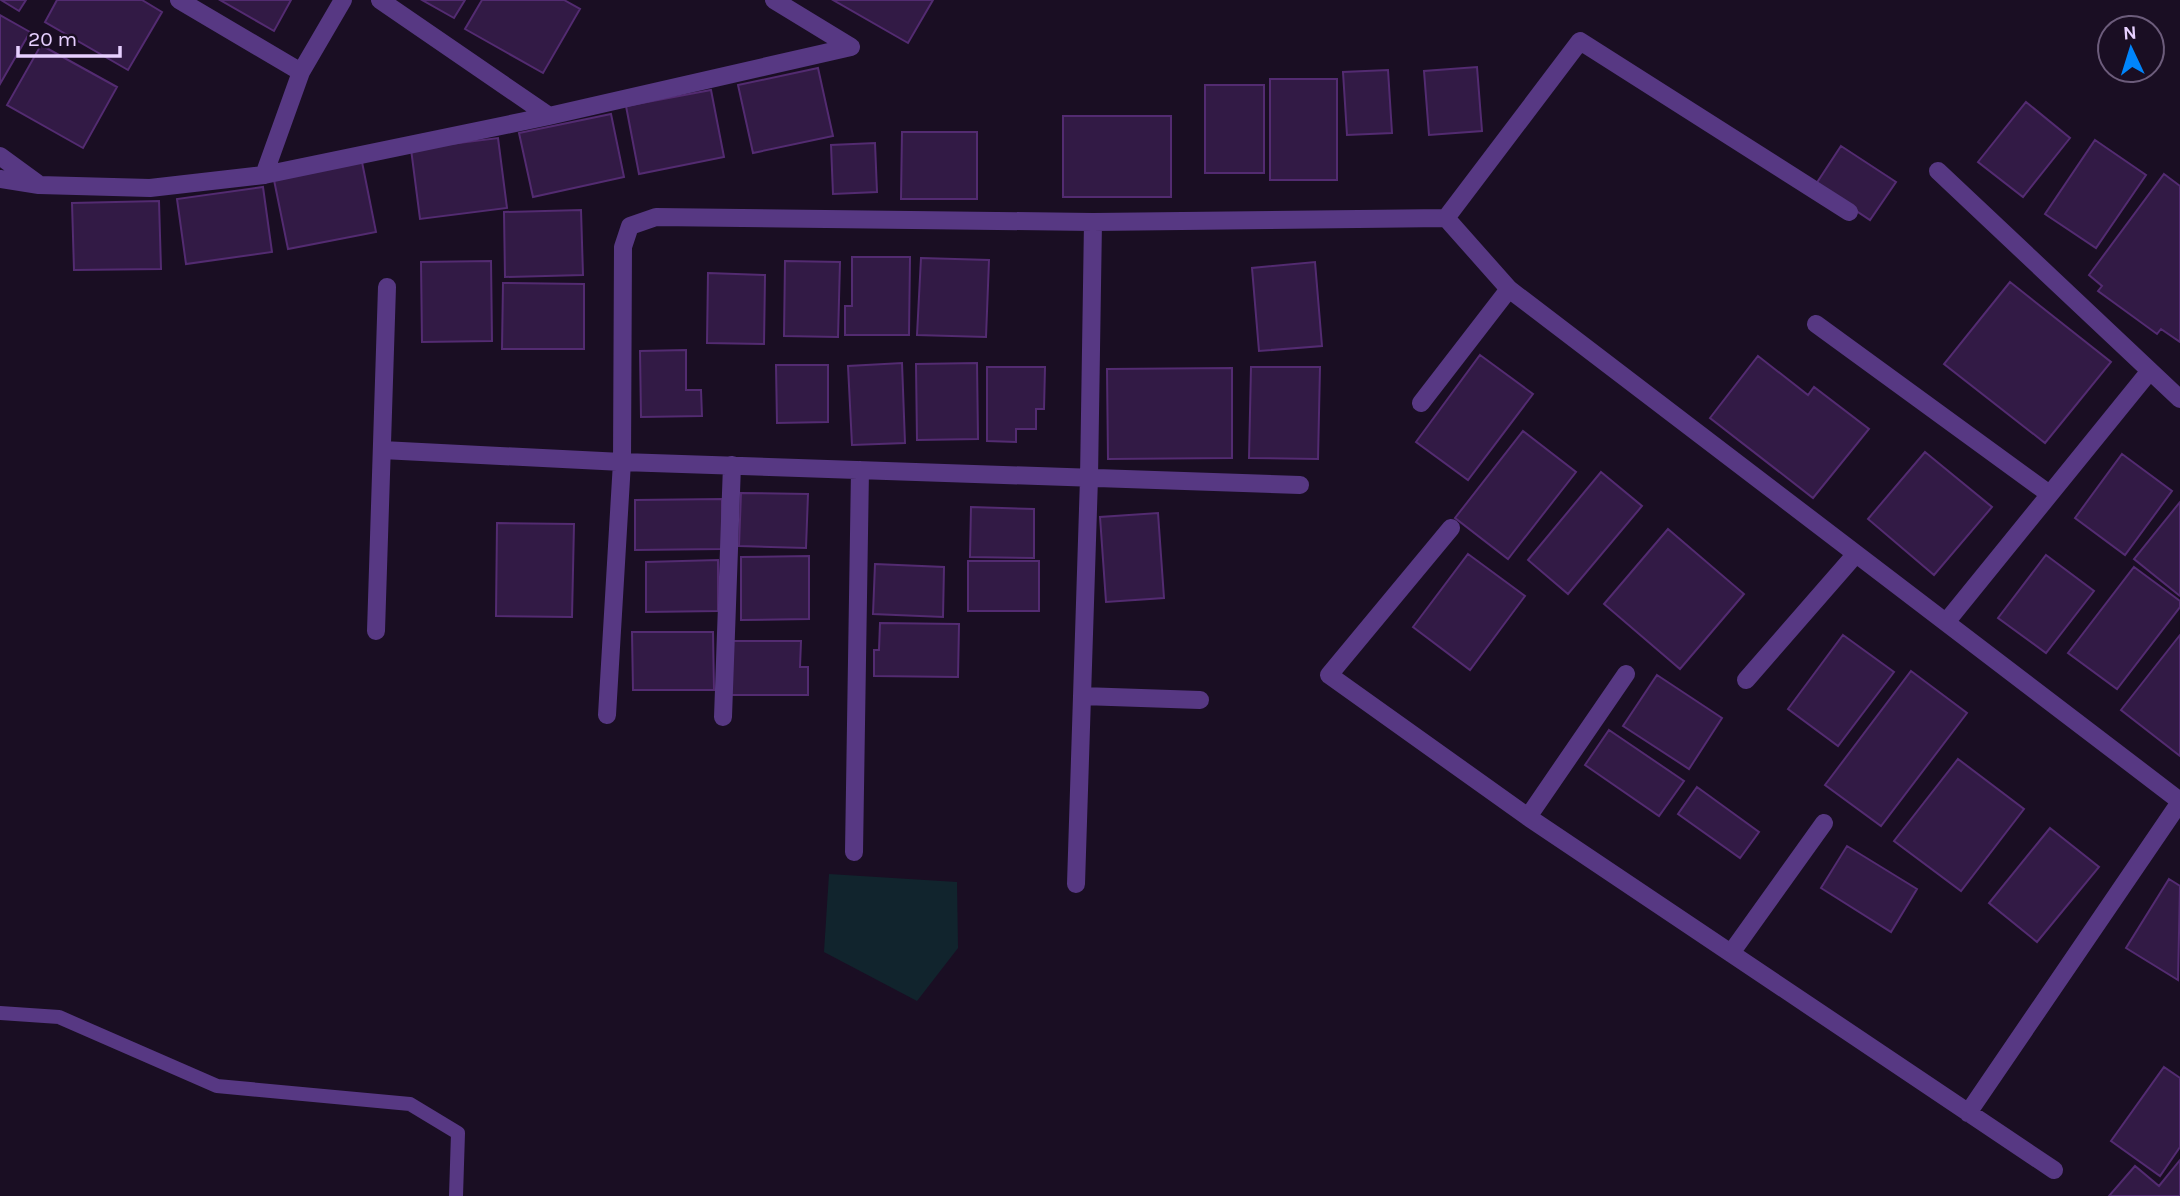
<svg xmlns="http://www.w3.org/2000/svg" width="2180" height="1196" viewBox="0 0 2180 1196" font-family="Karla,sans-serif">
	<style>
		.green { fill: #11242d }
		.building { fill: #321a45; stroke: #532b71; stroke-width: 2 }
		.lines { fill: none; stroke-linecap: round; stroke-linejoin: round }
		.service { stroke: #573883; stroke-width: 14 }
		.minor { stroke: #573883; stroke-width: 18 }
	</style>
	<rect width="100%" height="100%" fill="#1a0e23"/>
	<path class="green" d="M829 874 957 882 958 948 917 1001 824 952Z"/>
	<path class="building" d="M1 0H26L19 11Z
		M57 0H142L162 12 128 70 45 22Z
		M220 0H291L274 31Z
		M422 0H465L454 18Z
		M482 0H564L580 9 543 73 465 29Z
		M833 0H933L908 43Z
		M0 15 30 32 0 84Z
		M41 45 117 87 83 148 7 105Z
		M1477 67 1482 131 1429 135 1424 71Z
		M818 68 833 136 753 153 738 85Z
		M1388 70 1392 133 1347 135 1343 72Z
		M1270 79H1337V180H1270Z
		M1205 85H1264V173H1205Z
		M711 90 724 157 639 174 626 106Z
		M2026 102 2070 138 2023 197 1978 162Z
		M611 114 624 177 533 197 519 133Z
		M1063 116H1171V197H1063Z
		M902 132H977V199H901Z
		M498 138 507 208 420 219 411 149Z
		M2095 140 2146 175 2096 248 2045 214Z
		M875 143 877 192 833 194 831 145Z
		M1841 146 1896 182 1870 220 1816 184Z
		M362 162 376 232 288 249 274 180Z
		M2164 174 2180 186V342L2161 329 2157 334 2098 291 2102 286 2089 275Z
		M263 187 272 252 186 264 177 199Z
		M159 201 161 269 74 270 72 203Z
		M581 210 583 275 505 277 504 212Z
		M852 257H910L909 335H845V306H852Z
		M921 258 989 260 986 337 917 335Z
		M491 261 492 341 422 342 421 262Z
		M785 261 840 262 838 337 784 336Z
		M1315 262 1322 346 1259 351 1252 268Z
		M708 273 765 275 764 344 707 343Z
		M2010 282 2111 362 2045 443 1944 364Z
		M503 283 584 284V349H502Z
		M686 350V390H701L702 416 641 417 640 351Z
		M1480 355 1533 394 1468 480 1416 442Z
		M1758 356 1808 395 1814 387 1869 429 1813 498 1710 418Z
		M902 363 905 443 852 445 848 366Z
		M977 363 978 439 917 440 916 364Z
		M776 365H828V422L777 423Z
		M987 367H1045L1044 409H1036V429H1016V442L987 441Z
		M1251 367H1320L1318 459 1249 458Z
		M1232 368V458L1108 459 1107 369Z
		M1523 431 1576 472 1508 559 1455 518Z
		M1925 452 1992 507 1934 575 1868 519Z
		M2122 454 2172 491 2125 555 2075 518Z
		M1601 472 1642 506 1568 594 1528 560Z
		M741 493 808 494 806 548 739 546Z
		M722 499V549L635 550V500Z
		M2180 502V596L2134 559Z
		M971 507 1034 509V558L970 557Z
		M1158 513 1164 598 1106 602 1100 517Z
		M497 523 574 524 572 617 496 616Z
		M1668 529 1744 594 1680 669 1604 604Z
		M1468 554 1525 596 1470 670 1413 627Z
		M2046 555 2094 591 2046 653 1998 618Z
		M809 556V619L741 620V557Z
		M718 560V611L646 612V562Z
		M968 561H1039V611H968Z
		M875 564 944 567 943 617 873 614Z
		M2134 567 2180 601V607L2117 689 2068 653Z
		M880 623 959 624 958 677 874 676V650H879Z
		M632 632H713L714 690H633Z
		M1843 635 1894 672 1838 746 1788 709Z
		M2180 635V756L2121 710Z
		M731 641H801L800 667H808V695H731Z
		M1911 671 1967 713 1881 826 1825 785Z
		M1657 675 1722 718 1689 769 1623 726Z
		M1609 730 1684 781 1659 816 1585 765Z
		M1958 759 2024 809 1961 891 1894 841Z
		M1697 787 1759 832 1740 858 1678 814Z
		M2050 828 2099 867 2037 942 1989 903Z
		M1847 846 1917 889 1891 932 1821 888Z
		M2169 879 2180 886 2178 980 2126 948Z
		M2164 1067 2180 1078V1147L2160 1176 2111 1141Z
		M2180 1160V1196H2109L2135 1166 2159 1186Z"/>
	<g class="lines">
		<path class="service" d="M0 1013 59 1017 217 1086 410 1104 458 1133 456 1196"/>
		<path class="minor" d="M179 0 301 72
			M380 0 549 116
			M774 0 851 47
			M0 156 37 183
			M1938 171 2180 399
			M264 175 301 72 343 0
			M0 179 39 185 150 188 264 175 549 116 851 47
			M1446 218 1580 41 1849 212
			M1816 324 2048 493
			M1421 403 1509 289
			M382 450 622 462 1300 485
			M1451 528 1329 675 1528 817 2054 1170
			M1947 621 2149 372
			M376 631 387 287
			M1746 680 1855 555
			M1082 696 1200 700
			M607 715 622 462 623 247 630 226 656 217 1093 222 1446 218 1509 289 2180 801
			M723 717 732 465
			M1528 817 1626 674
			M854 852 860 470
			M1076 884 1089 478 1093 222
			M1731 953 1824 823
			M1968 1113 2180 802"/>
	</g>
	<g transform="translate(2131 49) rotate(356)"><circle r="33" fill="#1a0e23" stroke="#6c5c7b" stroke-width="2"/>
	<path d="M0-5L12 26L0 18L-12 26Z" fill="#0085fb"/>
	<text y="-10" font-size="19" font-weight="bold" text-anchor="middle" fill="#e7d0ff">N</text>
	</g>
	<path d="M18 46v10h102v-10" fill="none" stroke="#e7d0ff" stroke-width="3.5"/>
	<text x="28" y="46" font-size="21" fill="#e7d0ff" stroke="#1a0e23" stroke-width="5" paint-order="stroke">20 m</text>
</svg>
